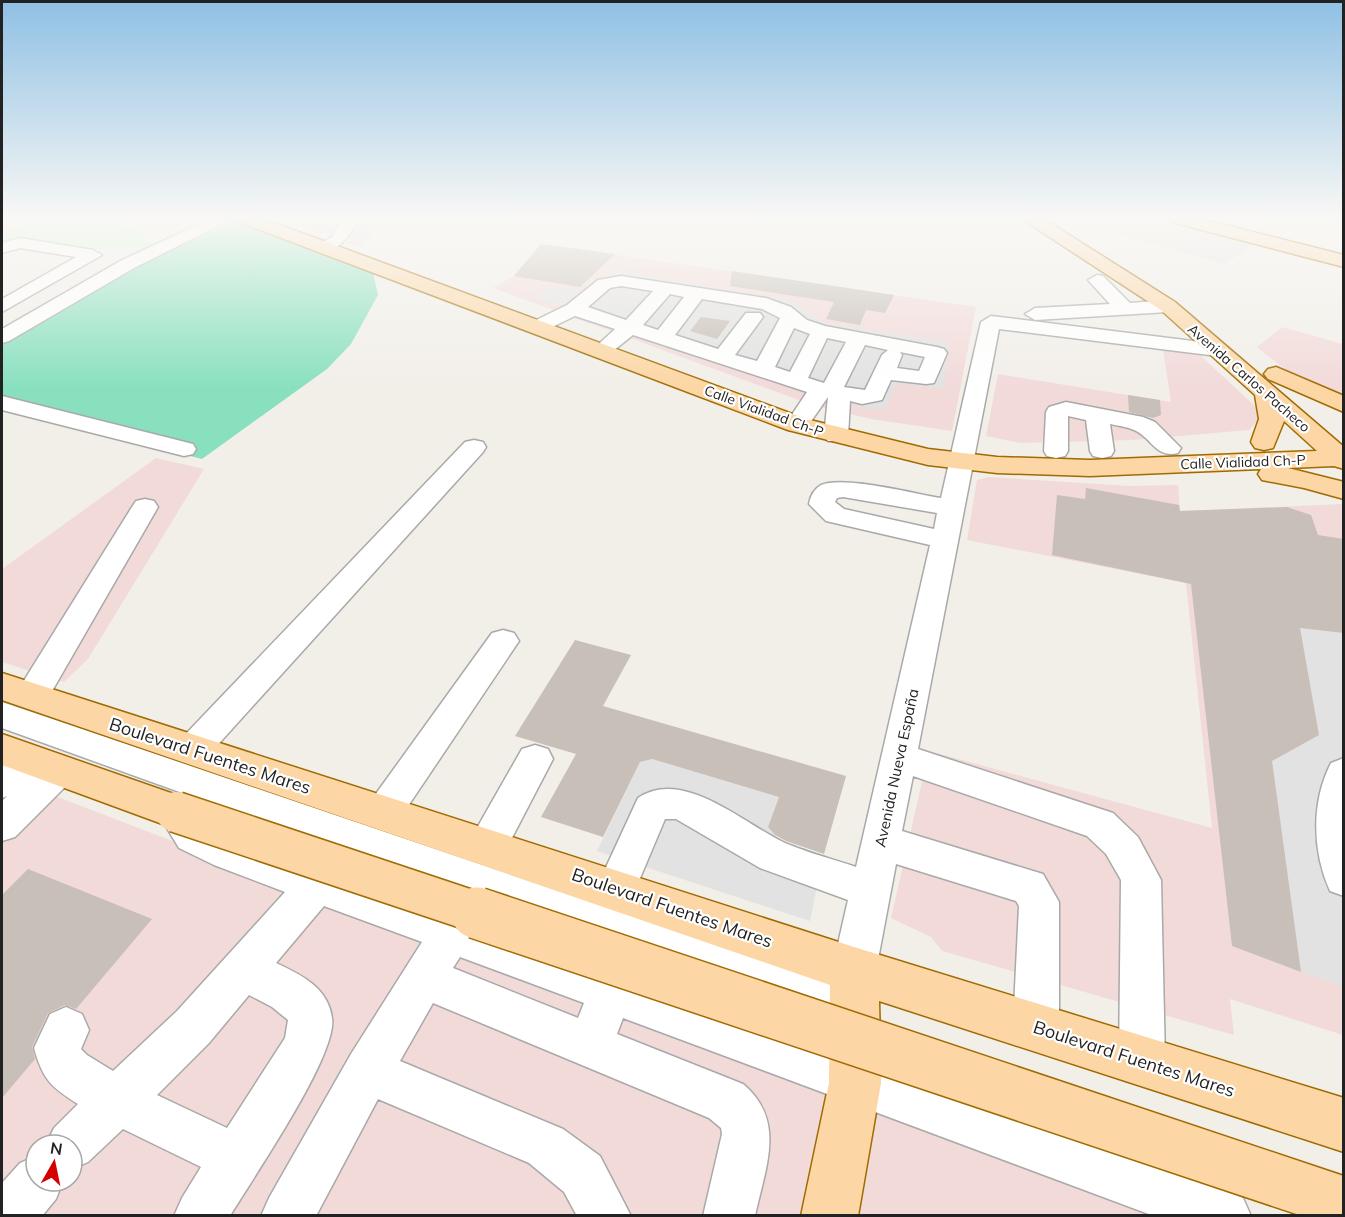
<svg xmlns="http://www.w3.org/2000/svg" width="1345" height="1217" viewBox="0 0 1345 1217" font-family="Mulish,sans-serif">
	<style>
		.commercial { fill: #f2dad9; fill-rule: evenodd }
		.industrial { fill: #ebdbe8 }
		.park { fill: #c8facc }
		.pitch { fill: #88e0be }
		.parking { fill: #e2e2e2 }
		.building { fill: #c7bfb8 }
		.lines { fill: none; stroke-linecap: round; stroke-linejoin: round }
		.minor-casing { stroke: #a9a9a9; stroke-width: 3 }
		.major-casing { stroke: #a06b00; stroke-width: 3 }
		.minor { fill: #fff; fill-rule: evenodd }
		.major { fill: #fcd6a4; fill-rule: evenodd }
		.major-bridge-far1-casing { stroke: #a06b00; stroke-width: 43; stroke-linecap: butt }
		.major-bridge-casing { stroke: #a06b00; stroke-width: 54; stroke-linecap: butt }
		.major-bridge-far1 { stroke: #fcd6a4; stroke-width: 40 }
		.major-bridge { stroke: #fcd6a4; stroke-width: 51 }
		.labels { text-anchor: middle; stroke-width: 4.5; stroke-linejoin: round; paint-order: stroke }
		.far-street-label { font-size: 14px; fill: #222; stroke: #fff }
		.street-label { font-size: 15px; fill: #222; stroke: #fff }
		.near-street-label { font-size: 18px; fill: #222; stroke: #fff }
	</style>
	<rect width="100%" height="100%" fill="#f2efe9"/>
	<path class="commercial" d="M541 244 976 307 952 431 871 419 815 406 493 288 514 276Z
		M1282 327 1343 344V397L1291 374 1257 347Z
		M1163 350 1201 356 1256 407 1262 416 1249 430 1133 440 1020 443 986 436 998 374 1171 402Z
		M156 458 204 469 88 659 64 682 2 662V569Z
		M989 477 1129 486 1178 485 1180 511 1343 504V1035L1230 999 1234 1035 942 951 931 937 891 918 929 751 1212 828 1186 583 967 540 977 480Z
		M2 776 1154 1215H2ZM36 1145H72V1181H36Z"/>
	<path class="industrial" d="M284 219H380L362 248Z"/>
	<path class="park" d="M34 219H78L145 227 138 232 153 234 141 240 162 244 156 247 81 249 2 238V232Z"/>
	<path class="pitch" d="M240 219 371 264 378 295 351 344 327 369 202 459 2 408V336L55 310 106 279Z"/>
	<path class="parking" d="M1108 219H1174L1259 241 1224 264 1094 227Z
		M611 270 786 299 804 307 822 322 949 342 944 388 896 384 885 409 873 410 797 391 537 299 550 286 587 292Z
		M1300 628 1343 632V987L1301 972 1272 761 1319 735Z
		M652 759 779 797 768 827 781 842 823 856 810 921 597 851 640 762Z"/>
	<path class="building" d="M541 244 615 254 580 287 514 276Z
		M732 271 841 287 894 295 885 313 866 310 860 325 826 319 834 302 730 286Z
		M701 317 730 321 717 339 690 331Z
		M1128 395 1160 400 1161 415 1153 418 1129 412Z
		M1086 488 1179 505 1180 511 1287 507 1311 515 1318 535 1344 539V633L1300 628 1319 735 1272 761 1301 972 1232 946 1191 584 1052 555 1057 495 1085 499Z
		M575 640 631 655 603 706 846 776 824 854 786 841 775 835 768 827 779 797 652 759 640 762 603 837 541 817 576 754 515 736Z
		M28 869 152 919 76 1009 65 1005 48 1013 32 1047 35 1059 2 1098V895Z"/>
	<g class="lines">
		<defs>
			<path id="minor" d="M211 219H232L134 268 9 341 2 343V329L122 260Z
				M343 219H359C349 235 339 255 317 250L315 246 332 237Z
				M20 238 93 250 102 255 2 312V299L76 257 20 248 2 253V243Z
				M1097 275 1103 276 1130 303 1168 300 1178 306 1168 312 1035 320 1025 314 1035 308 1110 304 1088 280Z
				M621 276 766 298 791 307 807 320 825 326 937 347 944 349 947 353 934 383 926 384 891 380 882 400 862 404 850 401 848 436 844 441H828L824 436 828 397 805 430H789L785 425 807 392 633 335 608 355H594L591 351 615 329 575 316 544 331H530L527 327 530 323 567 305 598 280ZM621 286 653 291 626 320 588 307 610 288ZM670 294 684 297 658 330 643 325ZM702 299 762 309 780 318 757 361 735 355 763 317 760 313H746L718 349 675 335ZM794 328 810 334 790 372 775 367ZM827 338 846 342 824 383 808 378ZM865 345 888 350 882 355 865 390 844 387ZM900 352 925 357 919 371 897 368 902 355Z
				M991 316 1217 344 1224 346 1227 350 1224 354 1217 356 999 329 918 749 1113 813 1138 837 1161 880 1165 1061 1158 1077 1142 1084 1126 1077 1119 1061 1121 880 1106 854 1087 836 913 776 902 831 1043 874 1059 902V1028L1052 1044 1036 1051 1020 1044 1013 1028 1019 906 1016 901 896 864 876 970 869 985 854 991 839 985 832 970 848 900 760 868 676 819H665L630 902 616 907 602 902 596 889 638 798C683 767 744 824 785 843 808 853 833 859 856 867L930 545 826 521 809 504C810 497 814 489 821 485 843 475 915 494 941 498L981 322ZM843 497 937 513 934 529 844 509 835 502 837 498Z
				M2 396 193 444 196 449 193 454 184 456 2 410Z
				M1066 402 1143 417 1155 422 1181 448 1178 453C1157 458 1153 441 1138 432 1130 427 1119 426 1110 424L1114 451 1111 456 1102 458 1093 456 1090 451 1086 420 1068 416V451L1065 456 1056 458 1047 456 1044 451 1046 412 1049 407Z
				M474 440 483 442 486 447 483 452 204 760 192 764 180 760 174 750 180 740 465 442Z
				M145 499 154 501 158 507 44 705 32 709 20 705 15 696 20 687 132 507 136 501Z
				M503 630 514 633 519 641 396 824 383 829 370 824 364 813 370 802 492 633Z
				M2 702 848 989 864 995 870 1011 864 1027 848 1033 2 728Z
				M535 745 548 749 553 759 501 859 487 864 473 859 468 847 473 835 522 749Z
				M40 750 53 754 55 758 71 761 76 771 71 781 15 837 2 841V801L7 796 2 798V766Z
				M1344 758V896L1330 891C1312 851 1311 802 1331 763Z
				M176 796 189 801 207 824 240 840 1225 1190 1243 1198 1251 1216H1154L623 1018 617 1034 743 1084C787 1121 765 1168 755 1216H703L722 1134 721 1128 709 1118 433 1003 400 1061 563 1129 600 1156 631 1216H577L564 1192 529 1163 378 1099 316 1216H261L269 1198 351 1054 422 942 324 906 276 963C302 975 328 988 332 1018 338 1055 252 1179 230 1216H174L182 1198 201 1167 123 1129 88 1162 72 1169V1145H46L54 1128 78 1104C51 1087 43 1080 34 1048L50 1014 66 1007 82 1014 89 1030 81 1049 87 1055 113 1071 177 1011 285 892 214 865 179 848 157 812 163 801ZM460 957 584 1003 578 1018 453 968ZM249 995 272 1007 288 1020 285 1038 227 1128 157 1095 209 1043Z
				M36 1156V1181H63L56 1199 42 1216H2V1183L20 1163Z"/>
			<path id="major" d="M239 219H264L806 419 928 449 997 457 1090 460 1317 451 1284 421 1273 448 1264 450 1255 448 1251 442 1259 419 1255 395 1161 310 1022 219H1044L1175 302 1344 447V469L1334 466 1288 468 1344 482V499L1304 488 1262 480 1258 474 1261 469 1090 476 997 473 928 465 788 430 242 223Z
				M1172 219H1202L1344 255V267L1175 223Z
				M1276 367 1344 396V412L1268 379 1264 374 1268 369Z
				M2 673 854 947 1344 1098V1152L879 1001 881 1083 858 1216H801L829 1083 830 985 2 700Z
				M2 734 191 800 197 812 191 824 176 829 2 765Z"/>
		</defs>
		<use href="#minor" class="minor-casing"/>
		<use href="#major" class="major-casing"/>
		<use href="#minor" class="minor"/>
		<use href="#major" class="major"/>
		<defs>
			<path id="major-bridge-far1" d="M176 812 482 914"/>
			<path id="major-bridge" d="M477 913 1344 1203"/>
		</defs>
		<use href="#major-bridge-far1" class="major-bridge-far1-casing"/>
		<use href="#major-bridge" class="major-bridge-casing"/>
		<use href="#major-bridge-far1" class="major-bridge-far1"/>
		<use href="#major-bridge" class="major-bridge"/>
	</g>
	<linearGradient id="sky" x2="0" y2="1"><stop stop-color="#8fc0e4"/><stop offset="0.56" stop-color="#f9f8f5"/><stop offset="1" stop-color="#f9f8f5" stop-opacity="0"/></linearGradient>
	<rect width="1345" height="389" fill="url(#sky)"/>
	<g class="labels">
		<g class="far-street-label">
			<text transform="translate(1249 378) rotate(41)" y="5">Avenida Carlos Pacheco</text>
			<text transform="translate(764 411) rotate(20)" y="5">Calle Vialidad Ch-P</text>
			<text transform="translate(1243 462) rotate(-2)" y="5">Calle Vialidad Ch-P</text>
		</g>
		<g class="street-label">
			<text transform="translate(897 768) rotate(-78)" y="5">Avenida Nueva España</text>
		</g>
		<g class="near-street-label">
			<text transform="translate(210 756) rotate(18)" y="6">Boulevard Fuentes Mares</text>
			<text transform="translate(672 908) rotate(19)" y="6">Boulevard Fuentes Mares</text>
			<text transform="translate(1134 1059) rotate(18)" y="6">Boulevard Fuentes Mares</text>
		</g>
	</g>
	<rect width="1345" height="1217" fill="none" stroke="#222222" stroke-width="6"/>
	<g transform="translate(54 1163) rotate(9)"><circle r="28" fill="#ffffff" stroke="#a7a7a7" stroke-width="1.5"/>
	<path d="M0-4.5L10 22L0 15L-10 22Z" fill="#d40000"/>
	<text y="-9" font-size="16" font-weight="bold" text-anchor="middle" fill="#222222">N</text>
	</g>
</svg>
